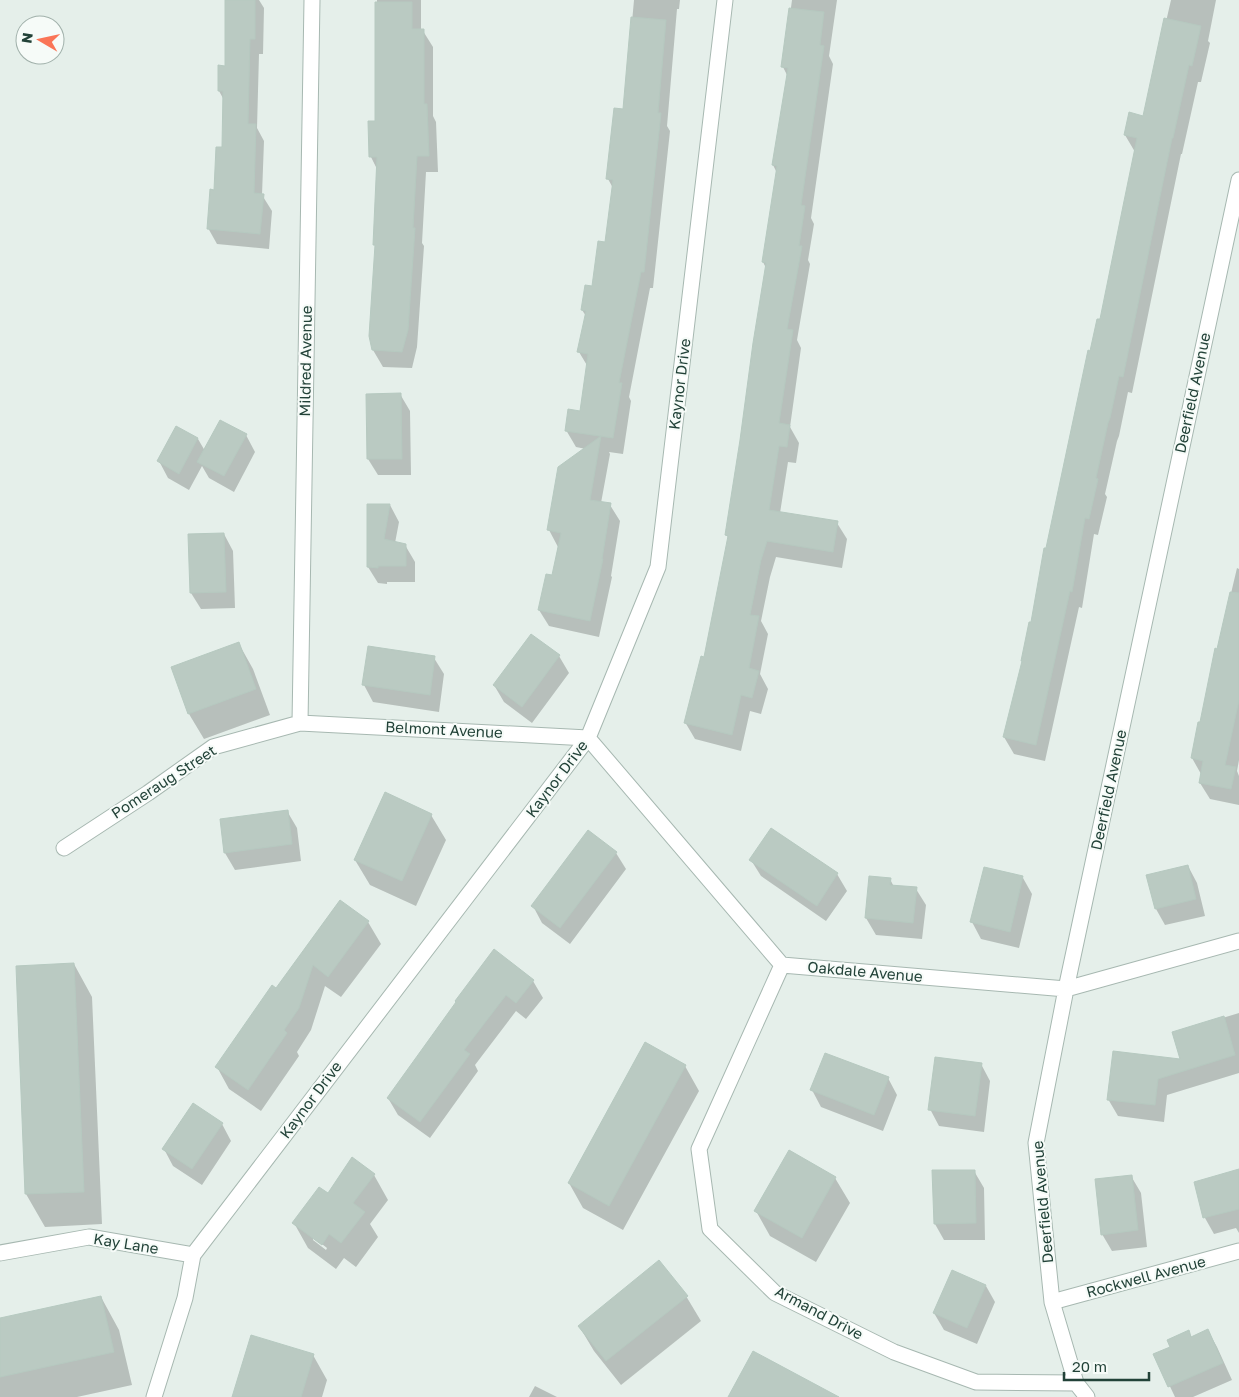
<svg xmlns="http://www.w3.org/2000/svg" width="1239" height="1397" viewBox="0 0 1239 1397" font-family="'Golos Text',sans-serif">
	<style>
		.shadow { fill: #0003; fill-rule: evenodd }
		.building { fill: #bacac2; stroke: #b6c9c0 }
		.lines { fill: none; stroke-linecap: round; stroke-linejoin: round }
		.street-casing { stroke: #a7b8b1; stroke-width: 17 }
		.street { stroke: #fff; stroke-width: 15 }
		.labels { text-anchor: middle; stroke-width: 4; stroke-linejoin: round; paint-order: stroke }
		.street-label { font-size: 15px; fill: #224238; stroke: #f6fbf8 }
	</style>
	<rect width="100%" height="100%" fill="#e5efea"/>
	<path class="shadow" d="M227 0H259L264 8 263 54H259L257 128 264 141 262 195 272 211 269 249 217 244 208 228 223 148 224 100 219 91 226 67Z
		M377 0H421V30L423 31 433 47V116L436 122 438 172H426L422 243 424 246 417 347 412 368 383 367 373 350 376 248 374 244 377 169 371 157 376 122Z
		M634 0H680L679 9H677L667 126 670 131 653 288H650L629 397 631 401 623 454 609 452 610 454 601 503 610 505 620 521 611 576 612 577 599 637 549 626 539 610 553 576 558 547 549 530 586 449 576 447 566 430 581 412 588 367 579 352 586 316 582 310 593 288 606 243 613 188 608 179 624 110Z
		M792 0H837L829 56 833 64 811 218 814 224 808 260 810 264 797 340 801 348 790 427 799 443 796 463 788 462 780 513 837 523 847 539 842 568 776 557 770 577 761 621 768 634 760 674 768 689 761 714 750 711 741 751 695 739 685 722 705 658 729 539 727 535 766 268 763 262 777 173 773 165 788 77 783 67Z
		M1171 0H1216L1208 41 1210 43 1201 82H1198L1182 154H1181L1132 393 1128 392 1119 436 1117 441 1105 494 1107 497 1098 535 1094 534 1082 608 1079 607 1045 761 1014 754 1004 737 1032 624 1091 352 1101 321 1135 152 1125 135 1144 117Z
		M400 394 410 411 411 475H378L368 459Z
		M177 428 198 439 205 451 246 435 255 452 234 492 209 478 202 466 189 490 168 478 159 461Z
		M390 505 399 522 395 543 405 545 415 562V582H387V584L378 583 368 567Z
		M224 534 233 551 235 608 201 609 191 593Z
		M1237 568 1239 569V760L1237 771 1239 776V805L1210 799 1200 783 1201 774 1192 758Z
		M239 644 253 669 270 715 204 739 189 714 172 668Z
		M559 656 569 673 532 723 504 702 494 685Z
		M434 658 444 674 439 712 373 702 364 685Z
		M287 811 297 828 301 861 235 870 225 853 221 820Z
		M431 815 446 840 416 906 370 885 355 860Z
		M616 853 626 869 570 944 542 923 533 906Z
		M751 860 837 874 847 891 826 921 761 876Z
		M1188 866 1197 883 1205 916 1165 925 1156 909Z
		M1023 878 1032 894 1019 948 981 939 972 922Z
		M890 879 894 887 916 889 926 905 922 939 876 935 866 918Z
		M368 922 381 944 341 997 325 986 311 1030 297 1052 299 1056 261 1111 229 1089 217 1067 276 990Z
		M494 951 533 981 543 998 526 1019 516 1011 475 1065 478 1071 430 1138 398 1115 388 1098Z
		M74 964 92 997 102 1224 45 1227 26 1194 17 967Z
		M1239 1013V1073L1167 1095 1164 1122 1118 1116 1108 1099 1182 1061 1173 1033Z
		M981 1064 990 1081 984 1132 939 1126 930 1109Z
		M685 1066 699 1091 623 1230 583 1208 569 1183Z
		M888 1078 897 1095 883 1131 821 1107 812 1090Z
		M222 1124 231 1141 202 1185 173 1166 164 1149Z
		M1239 1170V1233L1236 1228 1214 1234 1205 1218 1195 1183Z
		M974 1171 984 1188 985 1240H944L935 1224Z
		M374 1175 388 1200 370 1224 378 1237 356 1267 344 1258 336 1269 308 1248 294 1223 328 1195ZM313 1237 327 1248 326 1250 313 1240Z
		M1131 1176 1141 1193 1147 1247 1112 1251 1102 1234Z
		M835 1178 850 1203 816 1262 770 1236 756 1211Z
		M986 1286 995 1302 977 1344 944 1330 934 1313Z
		M686 1296 701 1321 621 1385 594 1351 579 1326Z
		M101 1297 119 1330 132 1385 77 1397H0V1319Z
		M1208 1331 1217 1347 1232 1380 1193 1397H1175L1155 1355 1172 1347 1188 1332 1192 1338Z
		M313 1355 327 1380 322 1397H234Z
		M535 1386 557 1397H529Z"/>
	<path class="building" d="M225 0H255V39H250L248 124H256L254 193 264 194 260 234 207 229 210 189 214 190 216 147H222L223 91H218V65L225 66Z
		M375 2H412V29H424V104H427L429 156H417L413 228H415L408 330 402 352 372 350 369 336 375 245H373L377 157H369L368 121H375Z
		M789 8 824 12 820 45 824 46 801 205 805 206 799 246H802L787 329 793 330 779 423 790 425 787 447 779 446 769 510 838 521 833 552 767 541 761 560 750 615 759 616 749 668 759 671 752 698 741 695 732 735 684 723 701 656 704 657 728 536 725 535 740 440 753 343 766 263 762 262 777 166 772 165 788 68 781 67Z
		M631 17 666 20 658 113H661L644 272H641L619 383H622L613 438 565 431 568 409 580 411 588 354 577 352 586 311 581 310 585 285 592 286 598 241 605 242 613 180 606 179 614 108 623 109Z
		M1164 18 1201 26 1192 66 1189 65 1173 138H1172L1123 377 1119 376 1110 418 1108 423 1096 478 1098 479 1089 519 1085 518 1072 592 1070 591 1036 745 1003 737 1022 661H1021L1029 622H1031L1044 548H1046L1088 350 1090 351 1097 319H1100L1123 206 1137 138 1124 135 1129 112 1143 116Z
		M401 393 402 459H367L366 394Z
		M220 420 247 434 224 476 197 462Z
		M176 426 198 438 179 474 157 461Z
		M601 436 590 500 611 503 602 559H603L590 621 538 610 546 574 552 575 561 533 547 530 558 467Z
		M367 504H390L384 539 406 544V566H378V568L367 567Z
		M224 533 226 592 190 593 188 534Z
		M1230 592 1239 593V700L1225 765 1236 767 1231 789 1199 783 1203 761 1191 758 1198 722H1200L1215 648 1217 649Z
		M531 634 560 655 522 707 493 685Z
		M239 642 256 689 188 714 171 667Z
		M368 646 435 656 430 695 362 685Z
		M385 792 432 814 402 881 354 860Z
		M288 810 292 844 224 853 220 819Z
		M771 828 838 873 817 906 749 860Z
		M588 830 617 852 560 928 531 906Z
		M1188 865 1196 899 1155 909 1146 875Z
		M984 867 1023 876 1010 932 970 922Z
		M869 876 891 878 890 885 917 887 913 923 865 918Z
		M340 900 369 921 328 977 313 965 299 1008 284 1030 287 1033 248 1090 215 1067 272 985 276 988Z
		M494 949 534 980 516 1003 506 995 464 1050 470 1054 420 1122 387 1098 456 1002 455 1001Z
		M74 963 84 1192 25 1194 16 966Z
		M1224 1016 1235 1055 1158 1079 1155 1105 1107 1100 1113 1051 1180 1059 1172 1032Z
		M645 1042 686 1065 609 1206 568 1183Z
		M825 1053 889 1077 874 1115 810 1090Z
		M935 1057 982 1063 975 1116 928 1110Z
		M193 1103 223 1123 192 1169 162 1149Z
		M789 1150 836 1177 802 1238 754 1211Z
		M352 1157 375 1174 353 1203 365 1212 341 1243 329 1234 322 1245 292 1223 319 1187 328 1193Z
		M1239 1169V1209L1203 1218 1194 1182Z
		M932 1170H975L976 1223 934 1224Z
		M1132 1175 1138 1230 1101 1235 1095 1179Z
		M659 1260 688 1296 606 1361 578 1326Z
		M952 1270 986 1285 967 1328 933 1313Z
		M101 1296 114 1352 0 1377V1318Z
		M1208 1329 1223 1363 1168 1387 1153 1354 1170 1347 1167 1340 1189 1330 1191 1337Z
		M251 1335 314 1354 301 1397H232Z
		M753 1351 839 1397H728Z"/>
	<g class="lines">
		<defs>
			<path id="street" d="M300 723 312 0
				M64 848 148 793 213 747 300 723 588 738 782 965 1066 989 1239 941
				M782 965 699 1149 710 1229 775 1293 894 1352 976 1382 1076 1383
				M0 1253 89 1237 193 1255
				M1052 1302 1239 1251
				M154 1397 185 1298 193 1255 588 738 658 567 725 0
				M1087 1397 1076 1383 1052 1302 1036 1143 1066 989 1239 180"/>
		</defs>
		<use href="#street" class="street-casing"/>
		<use href="#street" class="street"/>
	</g>
	<g class="labels">
		<g class="street-label">
			<text transform="translate(306 361) rotate(-89)" y="5">Mildred Avenue</text>
			<text transform="translate(680 384) rotate(-83)" y="5">Kaynor Drive</text>
			<text transform="translate(1193 393) rotate(-78)" y="5">Deerfield Avenue</text>
			<text transform="translate(444 730) rotate(3)" y="5">Belmont Avenue</text>
			<text transform="translate(557 779) rotate(-53)" y="5">Kaynor Drive</text>
			<text transform="translate(164 782) rotate(-33)" y="5">Pomeraug Street</text>
			<text transform="translate(1109 790) rotate(-78)" y="5">Deerfield Avenue</text>
			<text transform="translate(865 972) rotate(5)" y="5">Oakdale Avenue</text>
			<text transform="translate(311 1100) rotate(-53)" y="5">Kaynor Drive</text>
			<text transform="translate(1043 1202) rotate(-95)" y="5">Deerfield Avenue</text>
			<text transform="translate(126 1244) rotate(9)" y="5">Kay Lane</text>
			<text transform="translate(1146 1277) rotate(-15)" y="5">Rockwell Avenue</text>
			<text transform="translate(819 1313) rotate(28)" y="5">Armand Drive</text>
		</g>
	</g>
	<g transform="translate(40 40) rotate(279)"><circle r="24" fill="#f6fbf8" stroke="#a1b1ab"/>
	<path d="M0-4L9 19L0 12L-9 19Z" fill="#fa7557"/>
	<text y="-8" font-size="14" font-weight="bold" text-anchor="middle" fill="#224238">N</text>
	</g>
	<path d="M1064 1372v8h85v-8" fill="none" stroke="#224238" stroke-width="2.5"/>
	<text x="1072" y="1372" font-size="15" fill="#224238" stroke="#f6fbf8" stroke-width="4" paint-order="stroke">20 m</text>
</svg>
